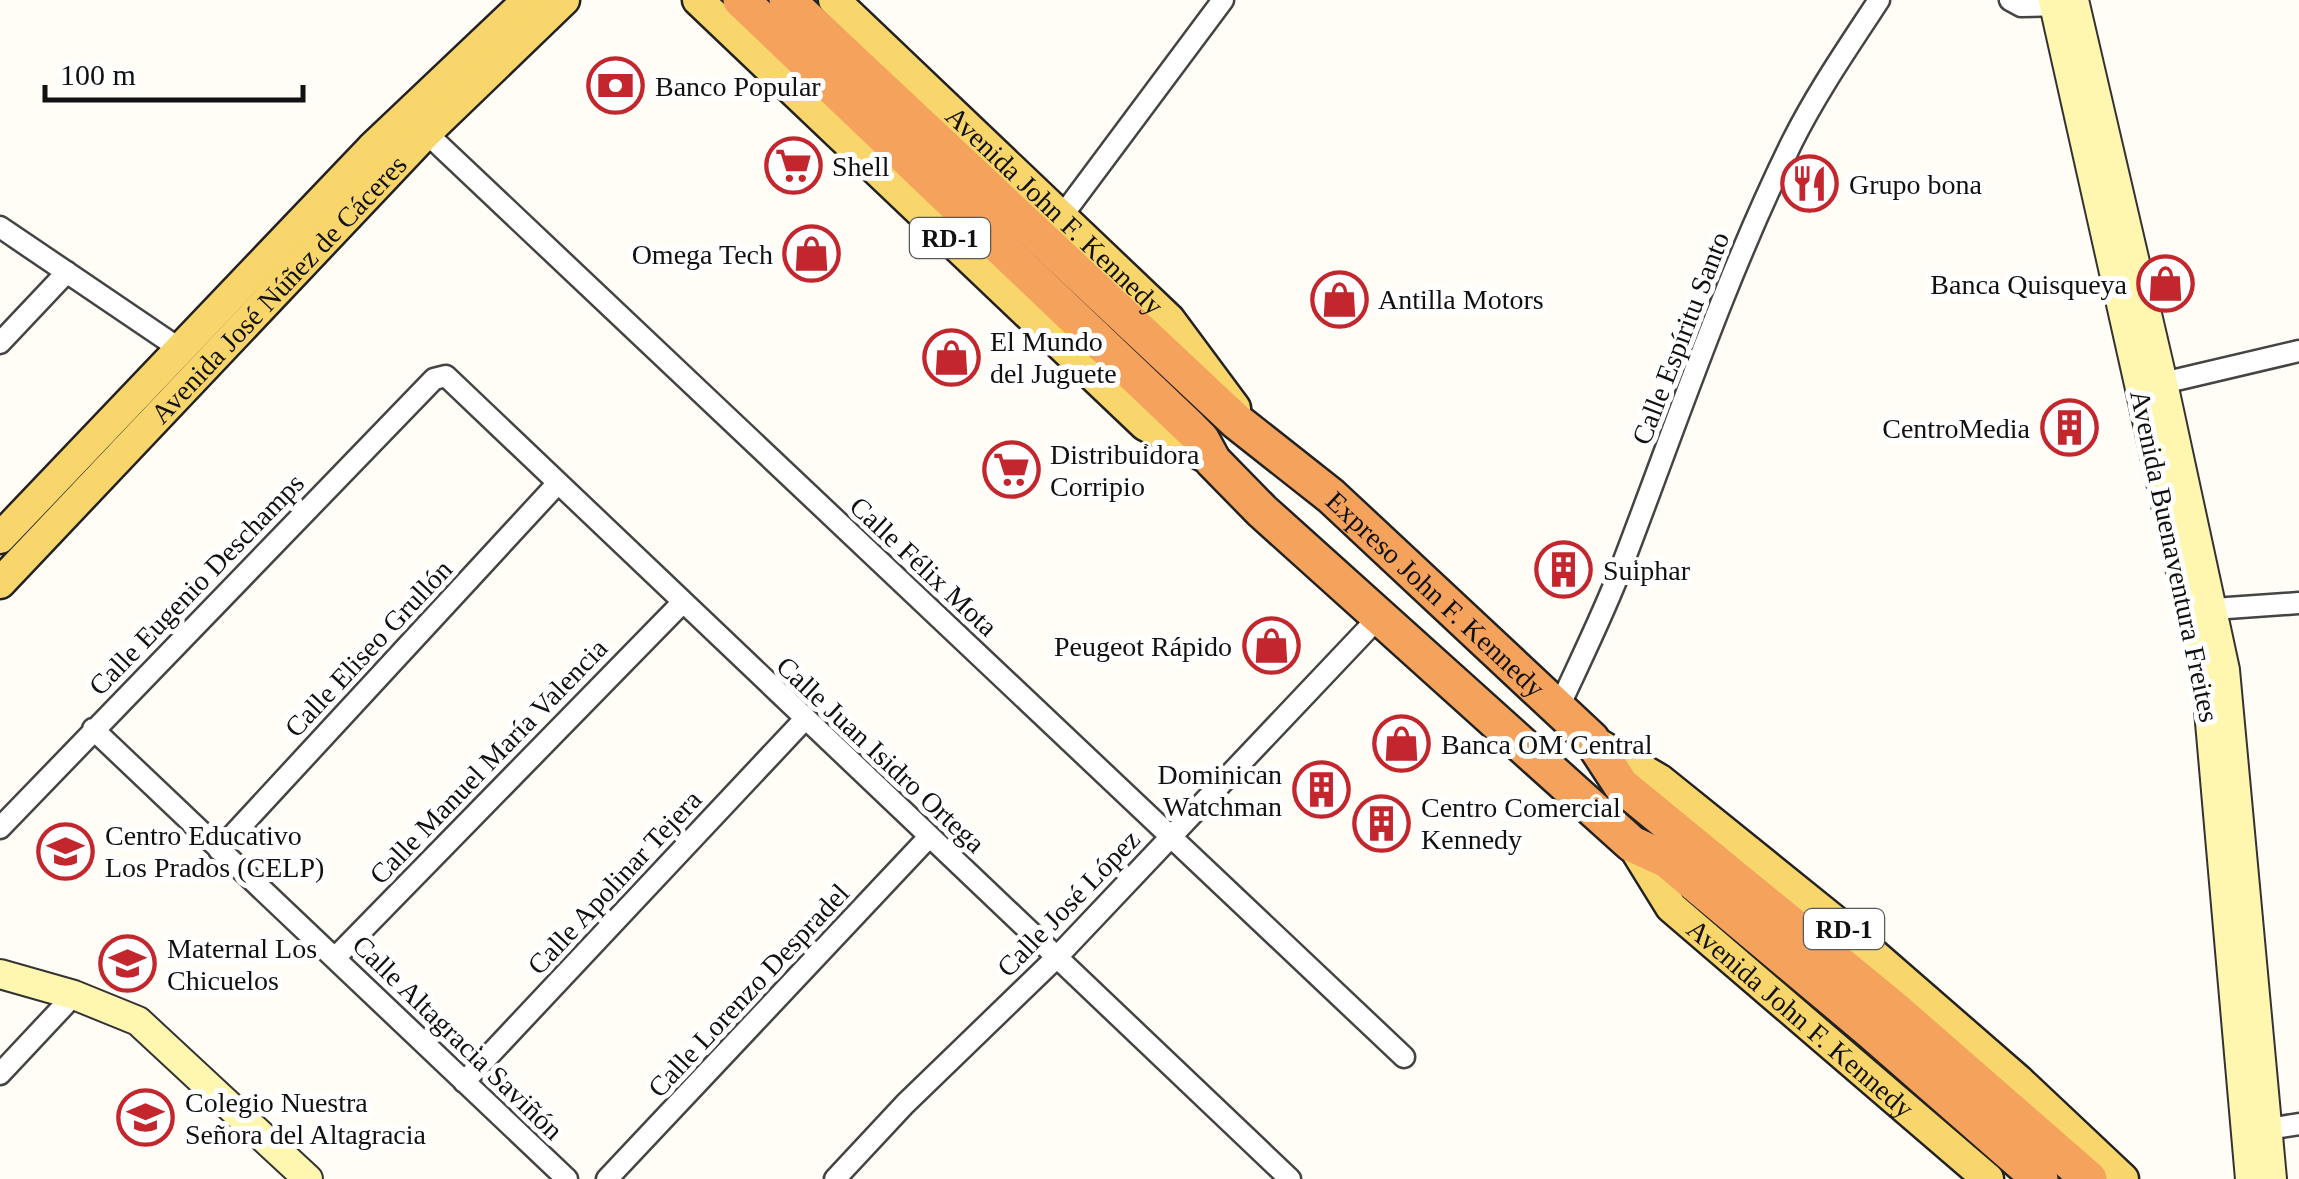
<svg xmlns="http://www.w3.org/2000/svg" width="2299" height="1179" viewBox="0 0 2299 1179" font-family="Georgia,serif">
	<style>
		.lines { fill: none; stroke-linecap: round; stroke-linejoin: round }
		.street-casing { stroke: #444; stroke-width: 25 }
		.secondary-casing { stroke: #333; stroke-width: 32 }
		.primary-casing { stroke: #222; stroke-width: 35 }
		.highway-casing { stroke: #222; stroke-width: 40 }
		.street { stroke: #fff; stroke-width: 20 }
		.secondary { stroke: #fff6b0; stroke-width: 28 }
		.primary { stroke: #f9d66b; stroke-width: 30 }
		.highway { stroke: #f5a25d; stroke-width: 35 }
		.labels { text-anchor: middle; stroke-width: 10; stroke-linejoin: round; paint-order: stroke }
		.shield { fill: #fff; stroke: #585858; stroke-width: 2.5 }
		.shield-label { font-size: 25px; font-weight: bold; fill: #111 }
		.poi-label { font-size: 28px; fill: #111; stroke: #fff; text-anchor: start }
		.street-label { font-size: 28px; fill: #111; stroke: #fff }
	</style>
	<rect width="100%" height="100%" fill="#fffdf5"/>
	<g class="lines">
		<defs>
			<path id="street" d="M2010 0 2021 6 2067 5
				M419 126 1404 1057
				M1062 216 1223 0
				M0 227 180 349
				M0 343 67 272
				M2163 383 2299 351
				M2199 610 2299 603
				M1558 709C1580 661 1604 613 1623 563 1677 422 1725 278 1792 142 1817 92 1849 46 1879 0
				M93 729 567 1179
				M0 828 434 379 446 376 1290 1179
				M219 850 558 483
				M335 958 682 603
				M0 1074 74 995
				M464 1082 804 720
				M2268 1129 2299 1124
				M607 1179 928 838
				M835 1179 905 1104 1057 957 1379 617"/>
			<path id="secondary" d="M2053 0 2207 688 2250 1179
				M2074 0 2163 383 2225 670 2272 1179
				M0 974 74 995 138 1021 308 1179"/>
			<g id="primary">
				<path d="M698 0 1145 425 1213 461"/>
				<path id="s1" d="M834 0 1169 319 1235 408"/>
				<path d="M0 538 372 148 528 0"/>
				<path id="s2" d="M0 583 426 133 564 0"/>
				<path d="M1593 741 1660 780 1841 926 2018 1080 2123 1179"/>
				<path id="s3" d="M1632 844 1671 907 1988 1179"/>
			</g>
			<g id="highway">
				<path d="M741 0 1190 428 1201 439 1213 461 1262 511 1632 844 1667 860 1872 1032 2040 1179"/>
				<path id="s4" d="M787 0 1236 421 1331 496 1591 739 1621 785 1893 1008 2089 1179"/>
			</g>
		</defs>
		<use href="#street" class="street-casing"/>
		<use href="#secondary" class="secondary-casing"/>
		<use href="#primary" class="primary-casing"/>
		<use href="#highway" class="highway-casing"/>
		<use href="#street" class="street"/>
		<use href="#secondary" class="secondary"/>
		<use href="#primary" class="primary"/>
		<use href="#highway" class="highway"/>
	</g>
	<defs>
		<symbol id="bank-ring" viewBox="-11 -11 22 22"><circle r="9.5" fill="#fff" stroke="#c4262e" stroke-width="1.5"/><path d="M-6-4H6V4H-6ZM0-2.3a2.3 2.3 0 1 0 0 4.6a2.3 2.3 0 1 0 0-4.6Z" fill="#c4262e"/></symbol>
		<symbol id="supermarket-ring" viewBox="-11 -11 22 22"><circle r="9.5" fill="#fff" stroke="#c4262e" stroke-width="1.5"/><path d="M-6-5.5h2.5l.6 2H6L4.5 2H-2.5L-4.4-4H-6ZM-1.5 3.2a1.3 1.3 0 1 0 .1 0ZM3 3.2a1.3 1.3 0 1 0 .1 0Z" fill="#c4262e"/></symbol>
		<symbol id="restaurant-ring" viewBox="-11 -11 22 22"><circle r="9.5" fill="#fff" stroke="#c4262e" stroke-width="1.5"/><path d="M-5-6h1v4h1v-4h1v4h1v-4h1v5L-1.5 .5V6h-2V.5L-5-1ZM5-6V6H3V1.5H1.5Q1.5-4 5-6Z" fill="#c4262e"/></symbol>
		<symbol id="shop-ring" viewBox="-11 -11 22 22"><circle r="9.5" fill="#fff" stroke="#c4262e" stroke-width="1.5"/><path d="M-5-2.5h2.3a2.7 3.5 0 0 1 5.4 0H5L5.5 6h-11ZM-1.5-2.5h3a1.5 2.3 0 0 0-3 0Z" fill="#c4262e"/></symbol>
		<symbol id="building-ring" viewBox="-11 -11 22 22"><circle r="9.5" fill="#fff" stroke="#c4262e" stroke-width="1.5"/><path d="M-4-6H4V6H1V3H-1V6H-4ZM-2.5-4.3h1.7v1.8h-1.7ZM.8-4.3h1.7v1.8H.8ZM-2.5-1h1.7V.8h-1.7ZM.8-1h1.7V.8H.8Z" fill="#c4262e"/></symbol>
		<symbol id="school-ring" viewBox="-11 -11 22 22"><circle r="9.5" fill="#fff" stroke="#c4262e" stroke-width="1.5"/><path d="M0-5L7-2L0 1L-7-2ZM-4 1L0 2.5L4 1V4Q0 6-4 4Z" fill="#c4262e"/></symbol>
	</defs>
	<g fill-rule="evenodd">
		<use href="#bank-ring" x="584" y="54" width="63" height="63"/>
		<use href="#supermarket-ring" x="762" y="134" width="63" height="63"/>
		<use href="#restaurant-ring" x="1778" y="152" width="63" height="63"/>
		<use href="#shop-ring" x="780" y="222" width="63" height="63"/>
		<use href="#shop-ring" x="2134" y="252" width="63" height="63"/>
		<use href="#shop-ring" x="1308" y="268" width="63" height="63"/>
		<use href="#shop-ring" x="920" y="326" width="63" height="63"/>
		<use href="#building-ring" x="2038" y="396" width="63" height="63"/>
		<use href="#supermarket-ring" x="980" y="438" width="63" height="63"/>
		<use href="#building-ring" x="1532" y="538" width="63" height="63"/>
		<use href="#shop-ring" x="1240" y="614" width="63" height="63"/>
		<use href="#shop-ring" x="1370" y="712" width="63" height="63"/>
		<use href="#building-ring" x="1290" y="758" width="63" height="63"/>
		<use href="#building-ring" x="1350" y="792" width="63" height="63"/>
		<use href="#school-ring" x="34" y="820" width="63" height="63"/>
		<use href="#school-ring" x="96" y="932" width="63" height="63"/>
		<use href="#school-ring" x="114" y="1086" width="63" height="63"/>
	</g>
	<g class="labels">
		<g class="shield">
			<rect x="910" y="218" width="80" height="40" rx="8"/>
			<rect x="1804" y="909" width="80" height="40" rx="8"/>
		</g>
		<g class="shield-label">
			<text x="950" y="247">RD-1</text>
			<text x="1844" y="938">RD-1</text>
		</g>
		<g class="poi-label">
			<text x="655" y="96">Banco Popular</text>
			<text x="832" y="176">Shell</text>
			<text x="1849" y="194">Grupo bona</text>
			<text x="773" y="264" text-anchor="end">Omega Tech</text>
			<text x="2127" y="294" text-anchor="end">Banca Quisqueya</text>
			<text x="1378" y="309">Antilla Motors</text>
			<text x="990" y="351">El Mundo<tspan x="990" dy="32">del Juguete</tspan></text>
			<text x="2030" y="438" text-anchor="end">CentroMedia</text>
			<text x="1050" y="464">Distribuidora<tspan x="1050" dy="32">Corripio</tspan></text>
			<text x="1603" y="580">Suiphar</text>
			<text x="1232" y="656" text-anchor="end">Peugeot Rápido</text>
			<text x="1441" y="754">Banca OM Central</text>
			<text x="1282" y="784" text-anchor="end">Dominican<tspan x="1282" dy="32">Watchman</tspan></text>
			<text x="1421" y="817">Centro Comercial<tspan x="1421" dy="32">Kennedy</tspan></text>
			<text x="105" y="845">Centro Educativo<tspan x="105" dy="32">Los Prados (CELP)</tspan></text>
			<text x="167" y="958">Maternal Los<tspan x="167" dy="32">Chicuelos</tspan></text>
			<text x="185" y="1112">Colegio Nuestra<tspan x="185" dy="32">Señora del Altagracia</tspan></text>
		</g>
		<g class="street-label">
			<text dy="10" stroke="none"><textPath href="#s1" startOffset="305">Avenida John F. Kennedy</textPath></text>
			<text dy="10" stroke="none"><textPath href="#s2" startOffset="405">Avenida José Núñez de Cáceres</textPath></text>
			<text transform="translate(1680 338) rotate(-69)" y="10">Calle Espíritu Santo</text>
			<text transform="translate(2175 556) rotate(78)" y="10">Avenida Buenaventura Freites</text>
			<text transform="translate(924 566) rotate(43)" y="10">Calle Félix Mota</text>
			<text transform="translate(196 584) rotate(-46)" y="10">Calle Eugenio Deschamps</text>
			<text dy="10" stroke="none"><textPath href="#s4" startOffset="880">Expreso John F. Kennedy</textPath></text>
			<text transform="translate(368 648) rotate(-47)" y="10">Calle Eliseo Grullón</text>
			<text transform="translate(881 754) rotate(43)" y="10">Calle Juan Isidro Ortega</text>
			<text transform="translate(488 761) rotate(-46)" y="10">Calle Manuel María Valencia</text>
			<text transform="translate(614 882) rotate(-47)" y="10">Calle Apolinar Tejera</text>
			<text transform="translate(1068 903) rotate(-46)" y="10">Calle José López</text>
			<text transform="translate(748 990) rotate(-47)" y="10">Calle Lorenzo Despradel</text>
			<text dy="10" stroke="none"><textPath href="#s3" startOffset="245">Avenida John F. Kennedy</textPath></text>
			<text transform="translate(458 1037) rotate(44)" y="10">Calle Altagracia Saviñón</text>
		</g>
	</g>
	<path d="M45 85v15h258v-15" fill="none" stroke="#111111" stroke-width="5"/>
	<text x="60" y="85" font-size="30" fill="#111111" stroke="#ffffff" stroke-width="8" paint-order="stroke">100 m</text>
</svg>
